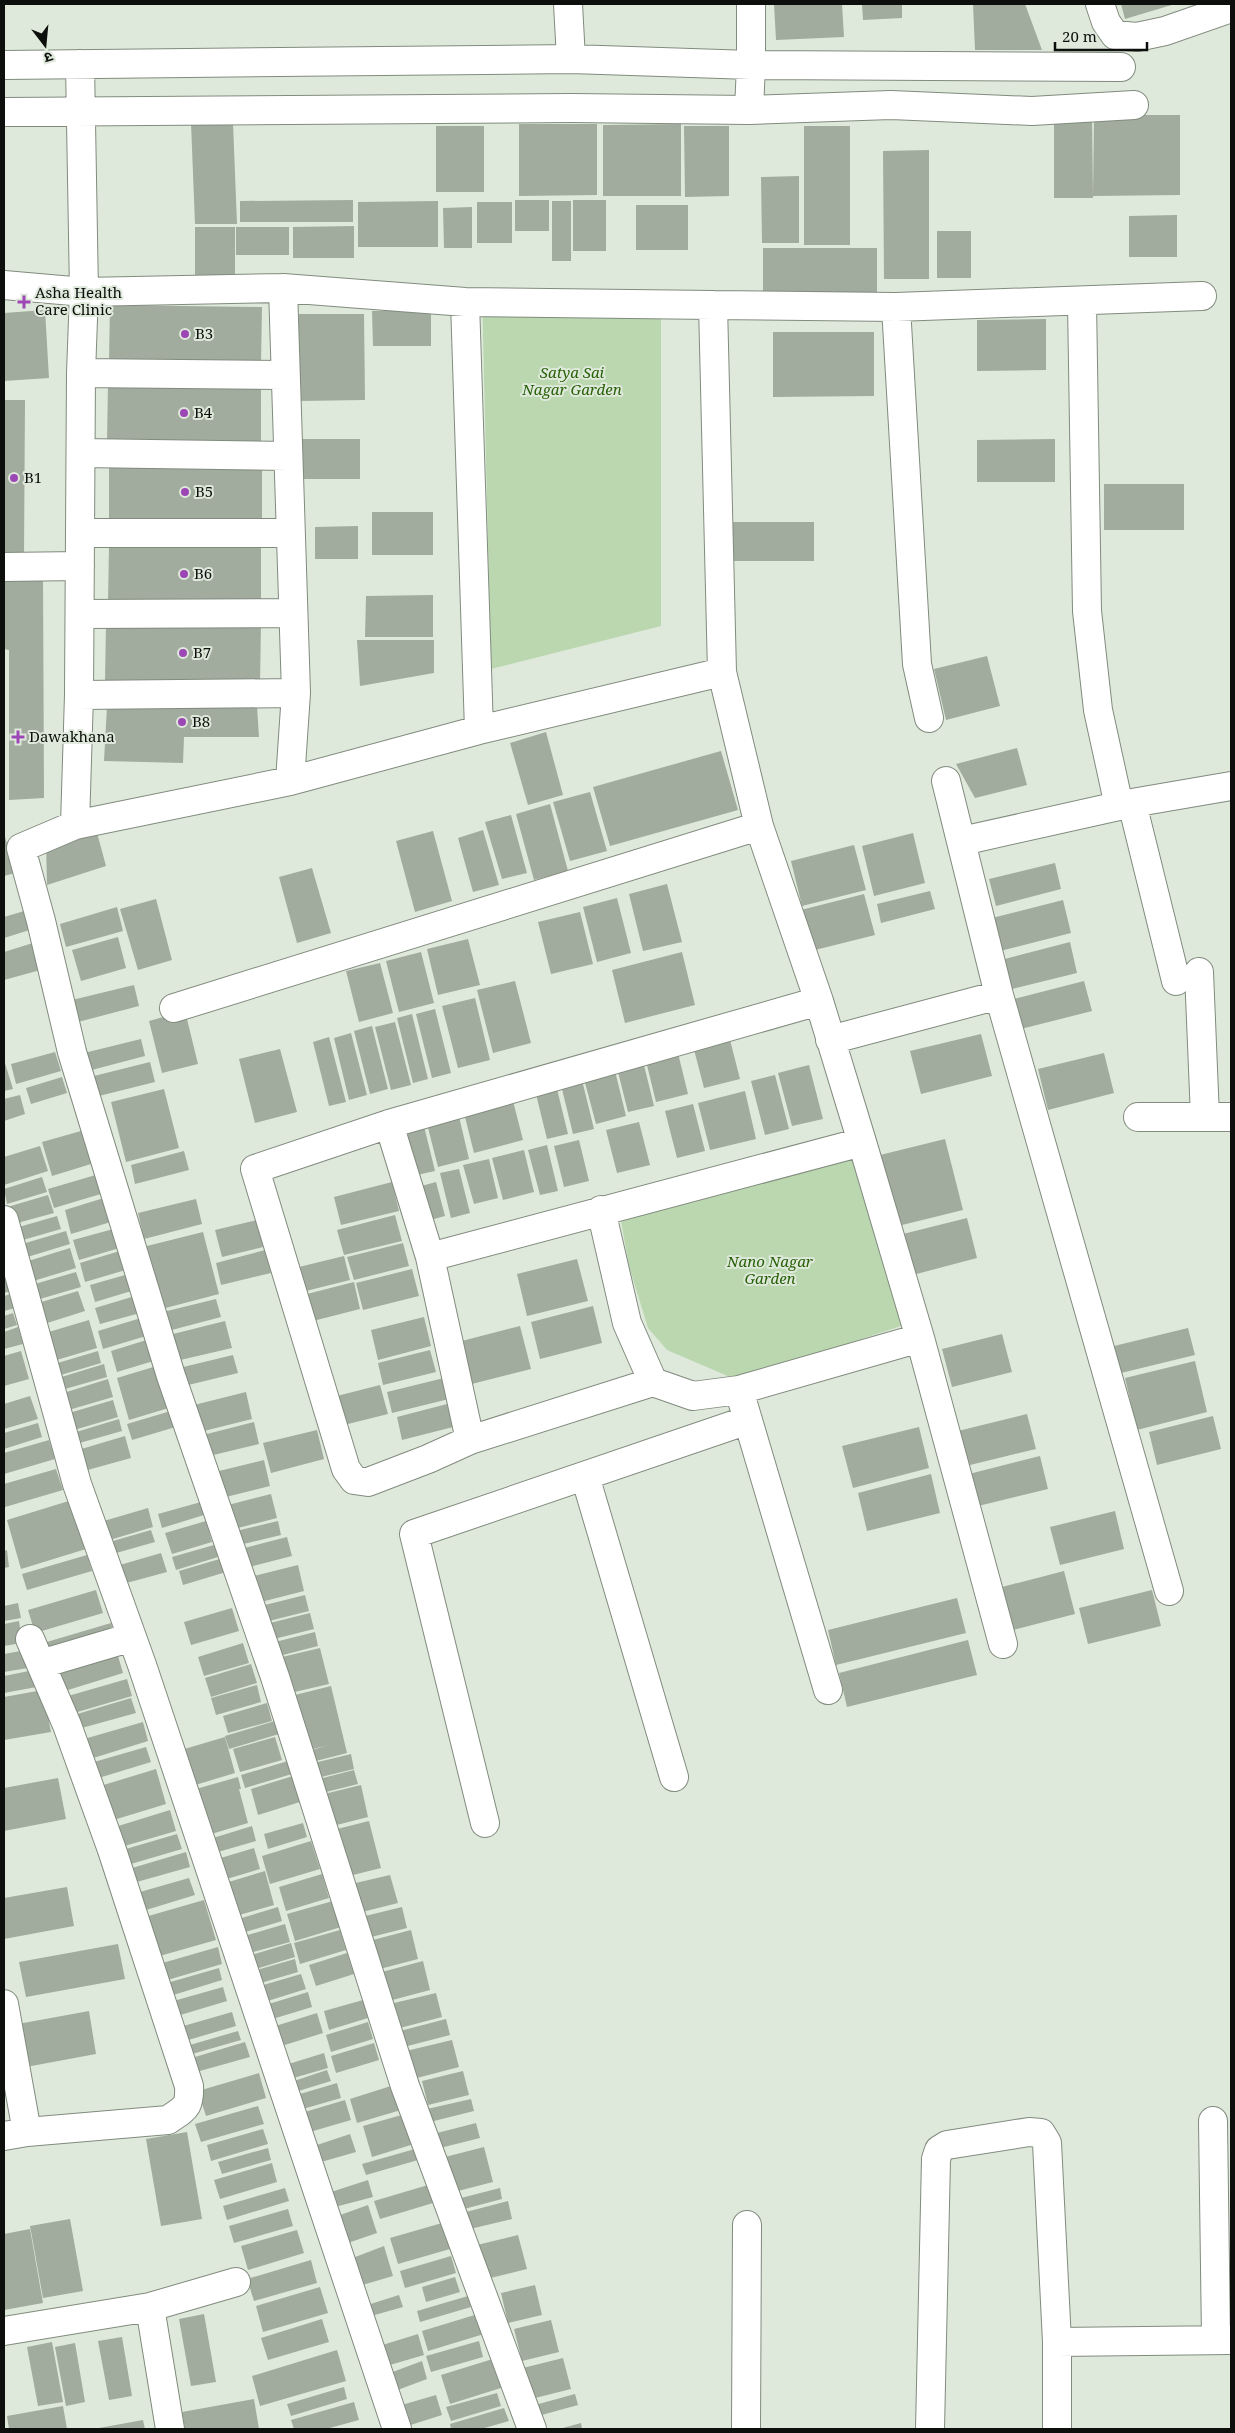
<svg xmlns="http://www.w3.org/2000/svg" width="1235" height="2433" viewBox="0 0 1235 2433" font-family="'Noto Serif','Noto Sans Devanagari',serif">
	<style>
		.green { fill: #bad7b0 }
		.building { fill: #a1ab9e }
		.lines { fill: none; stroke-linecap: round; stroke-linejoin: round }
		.minor-casing { stroke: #818b7e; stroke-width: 30 }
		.minor { stroke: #fff; stroke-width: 28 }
		.poi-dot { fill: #9c47b5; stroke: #dfe9db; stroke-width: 2 }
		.labels { text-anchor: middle; stroke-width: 4; stroke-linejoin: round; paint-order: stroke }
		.poi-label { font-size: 15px; fill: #0c0f0b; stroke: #dfe9db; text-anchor: start }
		.park-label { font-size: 15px; font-style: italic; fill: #286108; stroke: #dfe9db }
	</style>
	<rect width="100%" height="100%" fill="#dfe9db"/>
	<path class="green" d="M482 293H661V626L491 669Z
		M856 1152 907 1324 795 1361 730 1377 667 1350 648 1328 629 1266 620 1215Z"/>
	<path class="building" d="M774 4H842L844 37 776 40Z
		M862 4H902V18L863 20Z
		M973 4H1025L1042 50H975Z
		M1121 4H1175L1125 19Z
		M1054 115H1092L1093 198H1054Z
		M1094 115H1180V195L1093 196Z
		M191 123H233L237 224H195Z
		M519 124H597V195L519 196Z
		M681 124V196H603V125Z
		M436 126H484V192H436Z
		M684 126H729V196L685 197Z
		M804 126H850V245H804Z
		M929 150V279H884L883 151Z
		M799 176V243H762L761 177Z
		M353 200V222H240V201Z
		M515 200H549V231H515Z
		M573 200H606V251H573Z
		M438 201V247H358V202Z
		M552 201H571V261H552Z
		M477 202H512V243H477Z
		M636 205H688V250H636Z
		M472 207V248H444L443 208Z
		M1177 215V257H1129V216Z
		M354 226V258H293V227Z
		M195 227H235V283H195Z
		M236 227H289V255H236Z
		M937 231H971V278H937Z
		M763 248H877V302L763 303Z
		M110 305 262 307 261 363 109 362Z
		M45 310 49 378 4 381V313Z
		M372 311H431V346H373Z
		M299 314H364L365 400 299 401Z
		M1046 319V370L977 371V320Z
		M773 332H874V396L773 397Z
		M108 382 261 383V443L107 442Z
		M4 400H25L24 557H4Z
		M296 439H360V479H296Z
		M1055 439V482H977V440Z
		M109 463H262V521H109Z
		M1104 484H1184V530H1104Z
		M372 512H433V555H372Z
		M731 522H814V561H731Z
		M358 526V559H315V527Z
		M109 546H261V603L108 602Z
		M43 573 44 798 9 800V650L4 649V574Z
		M433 595V637H365L366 596Z
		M106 623 261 624 260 683 105 682Z
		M357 640H434V673L360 686Z
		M987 656 1000 706 946 720 934 669Z
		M107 706H257L259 737H184L183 763 104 761Z
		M546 732 563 795 528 805 510 743Z
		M1017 748 1027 785 975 798 956 764Z
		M721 751 738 810 610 846 593 787Z
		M590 792 607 851 570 861 553 802Z
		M550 804 568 871 534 880 516 814Z
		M511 815 527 873 502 879 485 822Z
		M96 829 106 866 47 885 46 844Z
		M483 830 499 885 473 892 458 838Z
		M433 831 452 901 415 912 396 841Z
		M4 833 15 873 4 876Z
		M913 833 925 883 874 896 862 846Z
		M854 845 866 890 802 906 791 861Z
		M1055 863 1061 889 996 906 989 879Z
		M312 868 331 933 297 943 279 877Z
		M667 884 682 942 643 951 629 894Z
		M930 891 935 909 881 923 877 904Z
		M864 894 875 935 807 952 797 911Z
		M617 898 631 953 597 962 583 907Z
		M156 899 172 960 138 970 120 909Z
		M1063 900 1071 933 1000 951 992 918Z
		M117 907 123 931 66 947 60 924Z
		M31 909 36 928 4 938V917Z
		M580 912 593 964 551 974 538 922Z
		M118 937 126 968 81 981 72 950Z
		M468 939 480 985 438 995 427 949Z
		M36 942 44 969 4 980V952Z
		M1070 942 1077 973 1008 990 1001 960Z
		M421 952 434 1003 399 1012 386 961Z
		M682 952 695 1005 625 1023 612 970Z
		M380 963 393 1013 359 1022 346 971Z
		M515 981 531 1043 493 1053 477 990Z
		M1084 981 1092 1011 1021 1029 1014 999Z
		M134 985 139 1006 78 1022 72 1000Z
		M475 998 490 1060 458 1068 442 1006Z
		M435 1009 451 1073 432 1078 416 1014Z
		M185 1011 198 1064 162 1073 149 1021Z
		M412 1014 428 1079 413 1083 397 1018Z
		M395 1022 411 1085 391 1090 375 1027Z
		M372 1026 388 1089 370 1094 354 1031Z
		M728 1032 740 1079 704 1088 692 1042Z
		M351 1033 367 1095 349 1100 334 1038Z
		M981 1034 992 1076 921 1094 910 1051Z
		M329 1037 346 1102 329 1106 313 1042Z
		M141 1039 145 1056 88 1071 84 1053Z
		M280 1049 297 1112 255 1123 239 1059Z
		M677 1049 688 1094 656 1102 645 1057Z
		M55 1052 61 1071 16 1084 11 1064Z
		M1104 1053 1114 1093 1048 1110 1038 1069Z
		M4 1060 13 1089 4 1091Z
		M643 1061 654 1106 628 1112 617 1068Z
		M150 1062 155 1082 99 1096 94 1076Z
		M809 1065 823 1119 792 1126 778 1073Z
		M615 1071 626 1116 596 1124 584 1079Z
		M775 1075 789 1129 765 1135 751 1081Z
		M62 1077 67 1093 31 1104 26 1088Z
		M582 1080 594 1129 573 1134 561 1085Z
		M555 1081 568 1134 547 1139 534 1086Z
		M164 1089 179 1148 126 1162 111 1102Z
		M745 1091 756 1139 710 1150 698 1103Z
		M20 1095 25 1114 4 1121V1099Z
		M512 1097 523 1140 474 1153 463 1109Z
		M693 1104 705 1151 677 1158 665 1111Z
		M457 1108 469 1159 438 1167 425 1116Z
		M639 1122 650 1165 617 1173 606 1130Z
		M424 1126 435 1171 408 1177 397 1133Z
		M81 1131 91 1164 52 1176 42 1142Z
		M945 1139 963 1210 894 1227 876 1156Z
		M579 1140 589 1181 564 1187 554 1146Z
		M547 1145 558 1191 540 1195 528 1150Z
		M40 1146 48 1171 4 1185V1157Z
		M524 1150 534 1192 503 1200 492 1158Z
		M184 1151 189 1170 135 1184 131 1165Z
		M489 1159 498 1198 474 1204 463 1165Z
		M459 1169 470 1213 451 1218 440 1173Z
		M99 1174 104 1193 54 1208 48 1189Z
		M42 1177 47 1192 7 1204 4 1189Z
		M392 1182 399 1211 341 1225 334 1197Z
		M436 1182 445 1216 423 1222 414 1188Z
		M48 1195 54 1213 10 1225 4 1208Z
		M107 1197 114 1221 71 1234 65 1210Z
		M196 1199 202 1224 144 1239 138 1213Z
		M395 1215 402 1241 344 1255 337 1230Z
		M57 1216 61 1229 16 1242 12 1229Z
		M967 1218 977 1258 909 1276 899 1235Z
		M257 1220 263 1247 222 1257 215 1230Z
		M117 1228 123 1247 79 1260 73 1240Z
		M66 1231 70 1244 24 1258 19 1245Z
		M203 1232 219 1294 158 1310 143 1247Z
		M403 1243 409 1266 354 1280 347 1257Z
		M70 1248 76 1268 30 1282 25 1262Z
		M123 1250 129 1269 85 1282 80 1263Z
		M265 1250 271 1273 221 1285 216 1263Z
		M344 1256 350 1280 306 1291 299 1267Z
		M577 1259 588 1301 527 1316 517 1274Z
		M412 1269 419 1296 363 1310 356 1283Z
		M4 1272 10 1291 4 1293Z
		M76 1272 81 1287 33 1301 28 1286Z
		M132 1273 138 1289 95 1302 90 1285Z
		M354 1282 360 1309 309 1322 303 1295Z
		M78 1291 85 1311 44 1324 38 1303Z
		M11 1294 15 1308 4 1311V1296Z
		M135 1296 140 1313 100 1324 95 1308Z
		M216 1299 221 1317 168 1331 163 1312Z
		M593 1306 602 1343 540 1359 531 1322Z
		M13 1313 17 1325 4 1329V1316Z
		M424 1317 431 1346 378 1360 371 1330Z
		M141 1318 146 1336 103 1349 98 1331Z
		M89 1320 97 1348 50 1362 42 1334Z
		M225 1321 232 1348 176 1361 169 1335Z
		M520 1326 531 1369 468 1385 458 1342Z
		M18 1327 23 1344 4 1349V1332Z
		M1188 1328 1195 1355 1121 1373 1114 1346Z
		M1002 1334 1012 1372 952 1387 942 1349Z
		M153 1338 160 1359 117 1372 111 1351Z
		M430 1350 436 1372 383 1385 378 1363Z
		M21 1351 29 1379 4 1386V1356Z
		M98 1351 101 1363 54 1377 51 1365Z
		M233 1355 238 1373 184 1386 179 1368Z
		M1195 1361 1207 1412 1137 1430 1125 1378Z
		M104 1364 107 1377 58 1391 55 1379Z
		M160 1365 172 1407 129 1420 117 1378Z
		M444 1378 449 1399 392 1413 387 1392Z
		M108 1379 113 1397 62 1412 57 1395Z
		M380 1385 388 1414 340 1426 333 1397Z
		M246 1392 252 1419 196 1433 190 1406Z
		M30 1396 38 1419 4 1429V1404Z
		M113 1400 118 1417 74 1430 69 1413Z
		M447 1404 453 1427 402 1440 397 1417Z
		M174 1410 179 1426 132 1440 127 1424Z
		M1027 1414 1036 1449 966 1466 958 1431Z
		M1213 1416 1221 1449 1157 1465 1149 1432Z
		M119 1419 122 1431 76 1444 73 1433Z
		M254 1422 259 1444 205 1457 199 1436Z
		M38 1423 42 1437 4 1449V1433Z
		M919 1427 929 1468 853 1488 842 1446Z
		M317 1430 324 1459 271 1473 263 1443Z
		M125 1436 131 1458 84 1471 78 1450Z
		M49 1440 55 1459 4 1474V1453Z
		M1040 1456 1048 1489 974 1507 965 1475Z
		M264 1460 270 1486 226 1497 219 1471Z
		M56 1469 63 1490 5 1507 4 1484Z
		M931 1474 940 1513 867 1531 858 1493Z
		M271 1494 277 1518 234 1529 228 1505Z
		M72 1500 86 1549 21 1569 7 1520Z
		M201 1502 204 1515 162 1528 158 1514Z
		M148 1508 153 1527 103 1542 97 1523Z
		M1115 1511 1124 1549 1060 1565 1050 1527Z
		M206 1521 212 1542 172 1554 165 1533Z
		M278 1521 281 1535 239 1545 236 1531Z
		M151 1530 155 1542 109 1555 106 1543Z
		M287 1537 292 1556 245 1568 241 1549Z
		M214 1545 218 1557 176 1570 172 1557Z
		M7 1550 9 1567 4 1568V1551Z
		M161 1553 167 1572 119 1585 113 1567Z
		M87 1555 92 1571 27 1590 22 1574Z
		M223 1558 226 1572 183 1585 179 1571Z
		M298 1565 304 1591 261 1602 254 1576Z
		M1064 1571 1075 1614 1013 1630 1002 1587Z
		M96 1590 103 1613 35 1633 28 1610Z
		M1152 1590 1161 1626 1088 1644 1079 1608Z
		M305 1595 309 1611 265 1622 261 1606Z
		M957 1598 966 1633 836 1665 828 1630Z
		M18 1603 21 1618 4 1621V1606Z
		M232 1608 239 1631 191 1645 184 1622Z
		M310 1613 314 1629 270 1640 266 1624Z
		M19 1621 22 1643 4 1646V1624Z
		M111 1623 116 1639 44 1659 40 1644Z
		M315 1632 318 1646 275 1657 271 1643Z
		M968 1640 977 1675 847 1707 839 1673Z
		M243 1643 249 1663 204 1676 198 1657Z
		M320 1648 329 1684 286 1694 278 1658Z
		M31 1649 34 1667 4 1672V1654Z
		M116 1649 123 1673 55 1694 48 1669Z
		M251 1664 257 1683 211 1697 205 1678Z
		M39 1669 42 1686 4 1693V1676Z
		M127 1679 132 1696 67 1715 61 1698Z
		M257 1685 261 1702 216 1715 211 1698Z
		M331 1686 347 1753 312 1762 308 1751 329 1745 305 1751 291 1696Z
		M43 1690 51 1732 4 1740V1697Z
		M131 1698 136 1713 78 1729 74 1715Z
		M267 1703 272 1721 228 1733 223 1716Z
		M275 1721 279 1734 229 1749 225 1736Z
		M143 1722 148 1741 90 1759 84 1739Z
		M225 1737 235 1773 192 1786 181 1750Z
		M275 1737 282 1760 240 1772 233 1749Z
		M146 1747 151 1762 92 1780 87 1764Z
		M351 1754 354 1769 317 1778 314 1763Z
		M288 1761 292 1774 245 1788 241 1775Z
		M156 1769 166 1804 107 1822 97 1787Z
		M354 1770 358 1784 318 1794 315 1780Z
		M293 1776 300 1802 258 1815 251 1789Z
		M238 1777 241 1789H239L248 1823 208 1835 196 1789Z
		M58 1778 66 1819 4 1831V1788Z
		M361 1785 368 1817 325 1828 316 1796Z
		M170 1810 176 1831 121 1847 115 1827Z
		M369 1821 381 1868 341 1878 329 1831Z
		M303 1823 307 1837 268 1849 264 1834Z
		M252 1826 256 1841 218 1852 213 1838Z
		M177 1834 182 1849 124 1866 119 1851Z
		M311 1841 320 1869 270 1884 262 1856Z
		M254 1848 260 1869 220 1881 214 1860Z
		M186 1852 190 1867 126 1885 122 1871Z
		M265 1871 274 1905 232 1917 222 1884Z
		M322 1874 329 1898 286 1911 279 1887Z
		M390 1875 398 1903 354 1914 347 1885Z
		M189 1878 195 1895 146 1910 140 1892Z
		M67 1887 74 1926 4 1939V1898Z
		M204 1900 216 1940 149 1959 138 1919Z
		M333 1901 341 1927 295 1941 287 1914Z
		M278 1907 282 1921 239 1934 235 1920Z
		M402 1907 407 1928 363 1939 357 1918Z
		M285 1924 290 1942 246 1954 241 1937Z
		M340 1930 346 1950 300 1964 294 1943Z
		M411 1930 418 1959 376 1970 369 1941Z
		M291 1943 295 1957 252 1970 248 1956Z
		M118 1944 125 1979 26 1997 19 1962Z
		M218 1947 222 1964 164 1981 159 1964Z
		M347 1953 354 1974 316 1986 309 1965Z
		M295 1959 298 1972 254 1985 250 1972Z
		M423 1961 430 1990 385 2002 378 1973Z
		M219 1968 222 1980 170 1996 167 1983Z
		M301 1974 306 1989 258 2004 253 1988Z
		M223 1987 227 2001 167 2019 163 2004Z
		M308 1992 312 2007 266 2021 262 2006Z
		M436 1993 442 2017 396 2029 390 2004Z
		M363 2000 368 2018 329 2030 324 2011Z
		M89 2011 96 2054 26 2067 18 2024Z
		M232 2012 236 2026 178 2043 173 2029Z
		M317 2013 323 2033 272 2049 266 2029Z
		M446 2019 450 2035 400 2048 396 2032Z
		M368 2022 373 2039 331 2052 326 2035Z
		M238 2031 241 2040 185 2056 183 2047Z
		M452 2040 459 2067 413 2079 406 2051Z
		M245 2042 250 2057 189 2074 185 2060Z
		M374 2043 379 2060 336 2073 331 2056Z
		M324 2053 328 2068 283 2081 279 2067Z
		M327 2070 331 2081 292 2093 288 2083Z
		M463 2071 469 2095 428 2105 422 2081Z
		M259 2073 266 2098 206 2116 198 2091Z
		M337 2083 341 2098 296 2111 290 2097Z
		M394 2085 401 2110 357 2123 350 2099Z
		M471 2099 474 2111 430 2122 427 2109Z
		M345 2100 351 2120 303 2134 298 2114Z
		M258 2106 264 2124 201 2142 195 2124Z
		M405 2114 414 2144 372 2157 363 2126Z
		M476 2123 480 2138 440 2148 437 2133Z
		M263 2129 268 2144 211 2161 207 2145Z
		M187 2132 202 2219 161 2226 146 2139Z
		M350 2134 356 2152 314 2164 308 2148Z
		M422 2147 425 2158 366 2175 362 2164Z
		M484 2147 493 2182 454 2192 445 2157Z
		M268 2148 271 2160 222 2174 218 2162Z
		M272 2163 277 2182 220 2199 214 2180Z
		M368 2180 373 2197 331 2208 328 2193Z
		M428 2185 433 2203 380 2219 374 2201Z
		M285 2188 289 2201 227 2220 223 2206Z
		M500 2188 502 2199 464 2209 461 2198Z
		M508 2201 512 2219 470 2229 466 2212Z
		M368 2205 377 2233 345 2244 332 2218Z
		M288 2209 293 2226 234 2243 229 2226Z
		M70 2219 83 2291 43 2298 30 2226Z
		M442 2223 450 2249 398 2264 390 2238Z
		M30 2229 43 2303 4 2310V2234Z
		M297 2230 304 2253 248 2270 241 2246Z
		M518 2235 527 2269 486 2279 477 2245Z
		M384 2246 393 2276 359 2286 350 2259Z
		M451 2256 456 2273 405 2288 400 2271Z
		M311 2260 317 2283 254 2301 247 2279Z
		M455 2277 460 2292 426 2302 422 2287Z
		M535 2285 542 2315 508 2323 501 2293Z
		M320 2287 328 2313 263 2332 256 2306Z
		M399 2295 403 2307 364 2318 361 2307Z
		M468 2296 471 2307 420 2322 417 2311Z
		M204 2314 216 2382 191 2386 179 2319Z
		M478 2314 484 2334 428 2351 422 2331Z
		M322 2319 329 2342 268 2360 261 2338Z
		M551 2320 559 2352 522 2361 514 2329Z
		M418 2334 424 2355 383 2367 376 2347Z
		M122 2337 132 2396 109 2400 98 2341Z
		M479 2341 483 2357 431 2372 426 2356Z
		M52 2342 63 2402 38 2406 27 2347Z
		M75 2343 85 2402 66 2406 55 2347Z
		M337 2350 346 2381 260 2406 252 2376Z
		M496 2358 504 2387 450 2404 441 2375Z
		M563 2358 571 2389 527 2400 519 2369Z
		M422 2361 427 2379 395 2391 390 2373Z
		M344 2387 347 2399 291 2416 287 2404Z
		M497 2393 501 2406 451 2421 446 2407Z
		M575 2394 578 2405 538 2416 535 2405Z
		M436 2395 442 2415 401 2428 395 2407Z
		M254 2399 259 2429H185L182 2412Z
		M354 2402 359 2420 326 2429H294L291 2420Z
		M63 2406 67 2429H9L7 2416Z
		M504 2408 509 2421 481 2429H451L450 2424Z
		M143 2420 145 2429H99V2428Z
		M581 2423 582 2429H559Z"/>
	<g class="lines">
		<defs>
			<path id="minor" d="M568 4 571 59
				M1100 4 1106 22 1115 35 1137 37 1165 31 1231 8
				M4 65 571 59 751 65 1121 67
				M749 110 751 65V4
				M4 112 571 108 749 110 891 105 1032 111 1134 105
				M4 285 84 292 283 288
				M465 302 479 730
				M1082 302 1087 611 1098 710 1119 806
				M713 305 896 307 1202 296
				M896 307 917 664 929 718
				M81 373 285 375
				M81 453 288 456
				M80 533H290
				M4 567 80 566
				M80 614 293 613
				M79 695 296 693
				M290 781 479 730 722 672
				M946 781 999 995 1169 1591
				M1132 803 1176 981
				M75 825 79 695 81 373 84 292 80 64
				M962 841 1132 803 1231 786
				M1199 972 1205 1117
				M174 1008 759 826
				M830 1040 999 995
				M1138 1117H1231
				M389 1124 430 1257
				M601 1210 627 1323 653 1382 693 1396 739 1390
				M4 1220 77 1484 142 1665 397 2429
				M653 1382 470 1440 430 1257 862 1142
				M470 1440 428 1459 368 1482 354 1480 346 1469 255 1169 389 1124 819 1001
				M585 1476 674 1777
				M41 1664 132 1637
				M828 1690 739 1390 920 1338
				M485 1823 414 1534 748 1420
				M4 2004 27 2132 4 2136
				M1213 2121 1216 2339
				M27 2132 168 2120C185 2108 190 2108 189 2086L112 1850 67 1725 30 1639
				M150 2307 170 2429
				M4 2331 150 2307 236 2282
				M1057 2342 1231 2340
				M532 2429 405 2086 275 1677 171 1376 72 1052 41 921 21 848 75 825 290 781 296 693 283 288 465 302 713 305 722 672 759 826 819 1001 862 1142 920 1338 1003 1644
				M746 2429 747 2225
				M930 2429 936 2159 939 2150 947 2145 1029 2132 1041 2133 1047 2143 1057 2342V2429"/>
		</defs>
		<use href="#minor" class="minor-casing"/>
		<use href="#minor" class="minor"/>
	</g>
	<g class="poi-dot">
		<path d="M21.5 294.5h5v5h5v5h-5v5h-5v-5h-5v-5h5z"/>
		<circle cx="185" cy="334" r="5"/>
		<circle cx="184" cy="413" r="5"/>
		<circle cx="14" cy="478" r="5"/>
		<circle cx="185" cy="492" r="5"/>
		<circle cx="184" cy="574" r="5"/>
		<circle cx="183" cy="653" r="5"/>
		<circle cx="182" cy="722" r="5"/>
		<path d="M15.5 729.5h5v5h5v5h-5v5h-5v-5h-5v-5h5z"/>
	</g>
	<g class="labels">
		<g class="poi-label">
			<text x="35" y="298">Asha Health<tspan x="35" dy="17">Care Clinic</tspan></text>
			<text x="195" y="339">B3</text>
			<text x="194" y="418">B4</text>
			<text x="24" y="483">B1</text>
			<text x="195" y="497">B5</text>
			<text x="194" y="579">B6</text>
			<text x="193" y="658">B7</text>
			<text x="192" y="727">B8</text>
			<text x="29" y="742">Dawakhana</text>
		</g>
		<g class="park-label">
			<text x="572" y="378">Satya Sai<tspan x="572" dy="17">Nagar Garden</tspan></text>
			<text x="770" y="1267">Nano Nagar<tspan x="770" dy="17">Garden</tspan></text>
		</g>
	</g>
	<rect width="1235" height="2433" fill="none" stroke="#0c0f0b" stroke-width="10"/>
	<g transform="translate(45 45) rotate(164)" stroke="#dfe9db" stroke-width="4" paint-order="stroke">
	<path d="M0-4L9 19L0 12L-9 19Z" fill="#0c0f0b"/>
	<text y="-8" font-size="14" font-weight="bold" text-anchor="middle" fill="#0c0f0b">उ</text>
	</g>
	<path d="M1055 42v8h92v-8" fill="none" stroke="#0c0f0b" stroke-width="2.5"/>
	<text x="1062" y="42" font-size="15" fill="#0c0f0b" stroke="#dfe9db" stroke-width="4" paint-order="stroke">20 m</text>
</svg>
